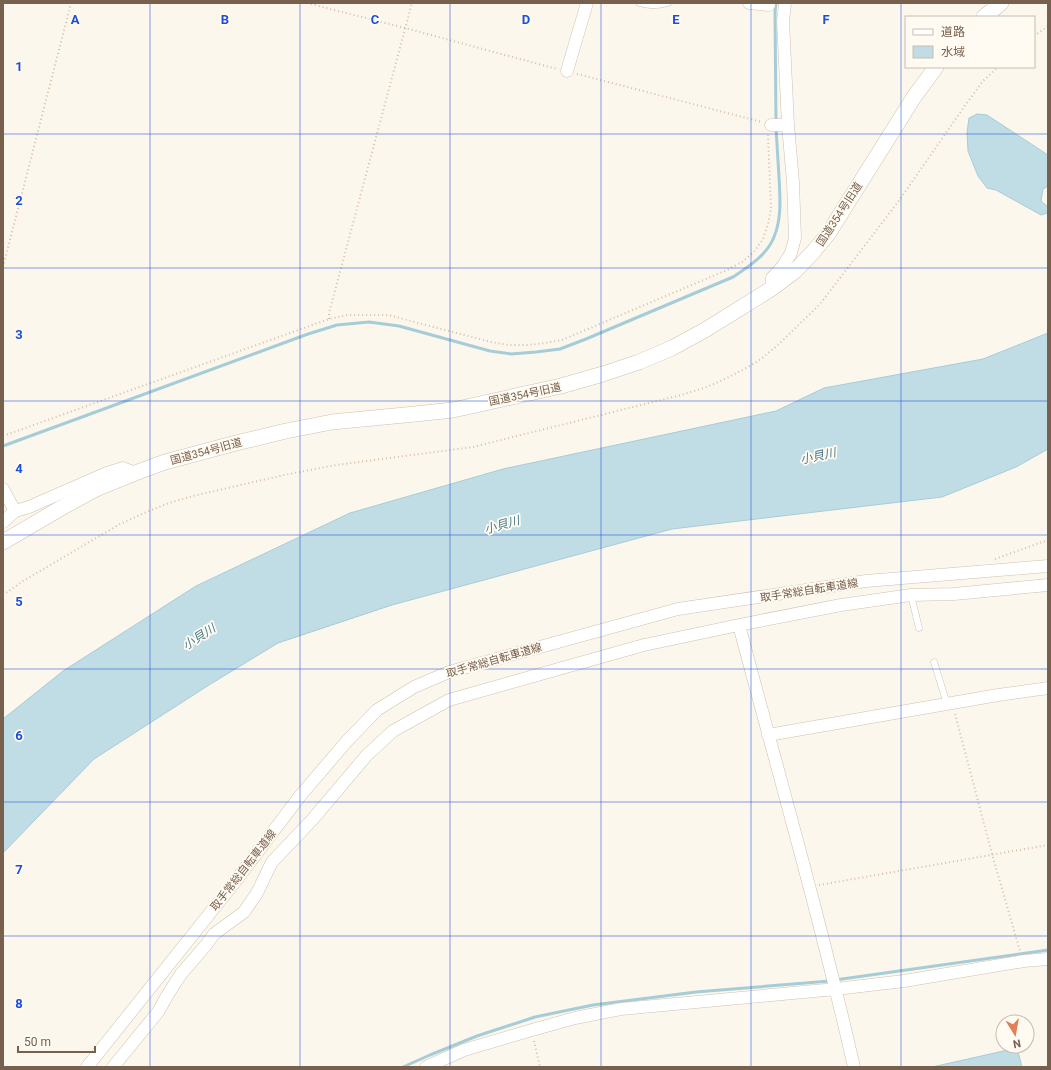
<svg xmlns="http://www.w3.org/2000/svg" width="1051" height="1070" viewBox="0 0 1051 1070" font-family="Roboto,'Noto Sans JP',sans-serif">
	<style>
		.water { fill: #c0dde6; stroke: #a6ccd8 }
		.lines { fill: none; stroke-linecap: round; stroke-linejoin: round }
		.stream { stroke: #a6ccd8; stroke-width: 3 }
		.service-casing { stroke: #cfc0b0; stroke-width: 7 }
		.minor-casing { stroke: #cfc0b0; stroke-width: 13 }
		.tertiary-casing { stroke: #cfc0b0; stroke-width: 16 }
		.path { stroke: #d7bda6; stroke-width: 2; stroke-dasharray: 1 3; stroke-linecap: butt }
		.service { stroke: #fff; stroke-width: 6 }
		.minor { stroke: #fff; stroke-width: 12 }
		.tertiary { stroke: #fff; stroke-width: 15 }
		.grid { fill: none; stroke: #1d4ed8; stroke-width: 1; stroke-opacity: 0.55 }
		.labels { text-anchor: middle; stroke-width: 3.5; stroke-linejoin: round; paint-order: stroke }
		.street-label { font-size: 11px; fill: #78604e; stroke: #fffbf2 }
		.water-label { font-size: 12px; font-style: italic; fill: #487a8a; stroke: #fffbf2 }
		.grid-label { font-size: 13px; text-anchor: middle; font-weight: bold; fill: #1d4ed8; stroke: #fffbf2; stroke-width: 3.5; stroke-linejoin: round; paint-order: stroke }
	</style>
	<rect width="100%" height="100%" fill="#fcf7ec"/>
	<path class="water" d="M977 114 987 115 1048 155V186L1043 189 1041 201 1048 207 1047 213 1041 215 996 190 987 188 978 176 968 151 967 133 969 118Z
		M1048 333V449L1016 467 942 497 672 529 392 605 278 643 209 685 94 759 3 853V719L63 671 196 586 350 513 503 469 776 411 824 388 983 359Z
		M1017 1048 1022 1067H932Z"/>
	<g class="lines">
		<path class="stream" d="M776 3 775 12 776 122
			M3 446 308 334 337 325 369 322 399 326 490 351 511 354 536 352 560 349 586 339 733 277C748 267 767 255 774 237 782 218 780 197 779 177 778 160 777 144 776 128
			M835 980 1048 950
			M403 1067 430 1055 477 1036 535 1017 593 1005 696 992 830 981"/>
		<defs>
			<path id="service" d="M639 3C649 6 658 6 668 3
				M911 595 919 628
				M934 662 947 704"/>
			<path id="minor" d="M749 3 769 5
				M567 71 587 3
				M771 125H788
				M771 289 772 278 783 266 791 253 795 238 793 182 788 125 783 21 785 3
				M3 489 15 511 3 522
				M15 511 29 507 107 473 123 468 135 473
				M739 625C778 772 820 918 854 1067
				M768 735 998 695 1048 688
				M87 1067 234 883 300 796 347 741 377 710 414 687 449 672 678 609 866 581 1048 566
				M113 1067 158 1012 167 996 181 974 206 945 214 934 244 912 257 893 272 862 312 820 367 755 393 731 449 700 644 645 739 625 841 605 911 595 954 594 1048 585
				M426 1067 464 1050 532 1030 575 1018 621 1009 836 989 904 981 1024 961 1048 959"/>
			<path id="tertiary" d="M984 17 1001 3
				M3 542 61 508 98 488 135 473 165 462 236 443 286 431 332 422 415 414 453 410 561 386 603 374 639 362 672 348 705 330 771 289 795 271 813 252 828 234 914 97 936 67"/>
		</defs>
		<use href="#service" class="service-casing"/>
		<use href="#minor" class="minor-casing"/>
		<use href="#tertiary" class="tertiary-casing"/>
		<path class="path" d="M307 3 405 28 557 69
			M1034 36 1048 26
			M577 74 762 122
			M3 267 71 3
			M329 319V313L412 3
			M3 436 329 319 347 315H388L491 342 509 345H528L545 343 562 340 727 270 742 262 754 252 763 239 768 224 771 209 768 135
			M995 559 1048 540
			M3 595 23 581 120 524 144 513 169 503 193 496 284 475 336 465 473 447 681 395 707 387 727 378 748 367 761 359 779 344 820 304 898 202 964 107 983 81 998 67
			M955 714 992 854 1020 951
			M819 885 1048 845
			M534 1041 540 1067"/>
		<use href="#service" class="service"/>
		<use href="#minor" class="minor"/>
		<use href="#tertiary" class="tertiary"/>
	</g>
	<path class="grid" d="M150 3V1067M300 3V1067M450 3V1067M601 3V1067M751 3V1067M901 3V1067M3 134H1048M3 268H1048M3 401H1048M3 535H1048M3 669H1048M3 802H1048M3 936H1048"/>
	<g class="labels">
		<g class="street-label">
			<text transform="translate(839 214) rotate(-57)" y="4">国道354号旧道</text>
			<text transform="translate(525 394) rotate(-12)" y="4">国道354号旧道</text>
			<text transform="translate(206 451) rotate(-15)" y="4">国道354号旧道</text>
			<text transform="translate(809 590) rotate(-9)" y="4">取手常総自転車道線</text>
			<text transform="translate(494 660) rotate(-16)" y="4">取手常総自転車道線</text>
			<text transform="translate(243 870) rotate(-52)" y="4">取手常総自転車道線</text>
		</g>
		<g class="water-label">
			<text transform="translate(818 456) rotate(-12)" y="4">小貝川</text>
			<text transform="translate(502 525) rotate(-16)" y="4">小貝川</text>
			<text transform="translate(199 637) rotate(-33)" y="4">小貝川</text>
		</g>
	</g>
	<g class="grid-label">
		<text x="75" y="24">A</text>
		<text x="225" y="24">B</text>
		<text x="375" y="24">C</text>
		<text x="526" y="24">D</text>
		<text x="676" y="24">E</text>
		<text x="826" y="24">F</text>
		<text x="19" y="71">1</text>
		<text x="19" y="205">2</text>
		<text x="19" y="339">3</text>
		<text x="19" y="473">4</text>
		<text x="19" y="606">5</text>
		<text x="19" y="740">6</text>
		<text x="19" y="874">7</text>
		<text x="19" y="1008">8</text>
	</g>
	<rect width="1051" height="1070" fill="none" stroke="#78604e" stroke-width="8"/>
	<rect x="905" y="16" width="130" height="52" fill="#fffbf2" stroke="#c9bdb0"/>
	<rect x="913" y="29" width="20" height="6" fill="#ffffff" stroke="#c9bdb0"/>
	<text x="941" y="36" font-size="12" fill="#78604e">道路</text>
	<rect x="913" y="46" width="20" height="12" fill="#c0dde6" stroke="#c9bdb0"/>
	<text x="941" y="56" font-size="12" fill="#78604e">水域</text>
	<g transform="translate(1015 1034) rotate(169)"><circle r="19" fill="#fffbf2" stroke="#c9bdb0"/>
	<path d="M0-3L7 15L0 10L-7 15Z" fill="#e18056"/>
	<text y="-6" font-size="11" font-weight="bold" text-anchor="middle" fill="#78604e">N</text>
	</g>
	<path d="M18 1046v6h77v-6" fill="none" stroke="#78604e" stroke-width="2"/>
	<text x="24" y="1046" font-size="12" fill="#78604e" stroke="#fffbf2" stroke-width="3" paint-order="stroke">50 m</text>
</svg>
